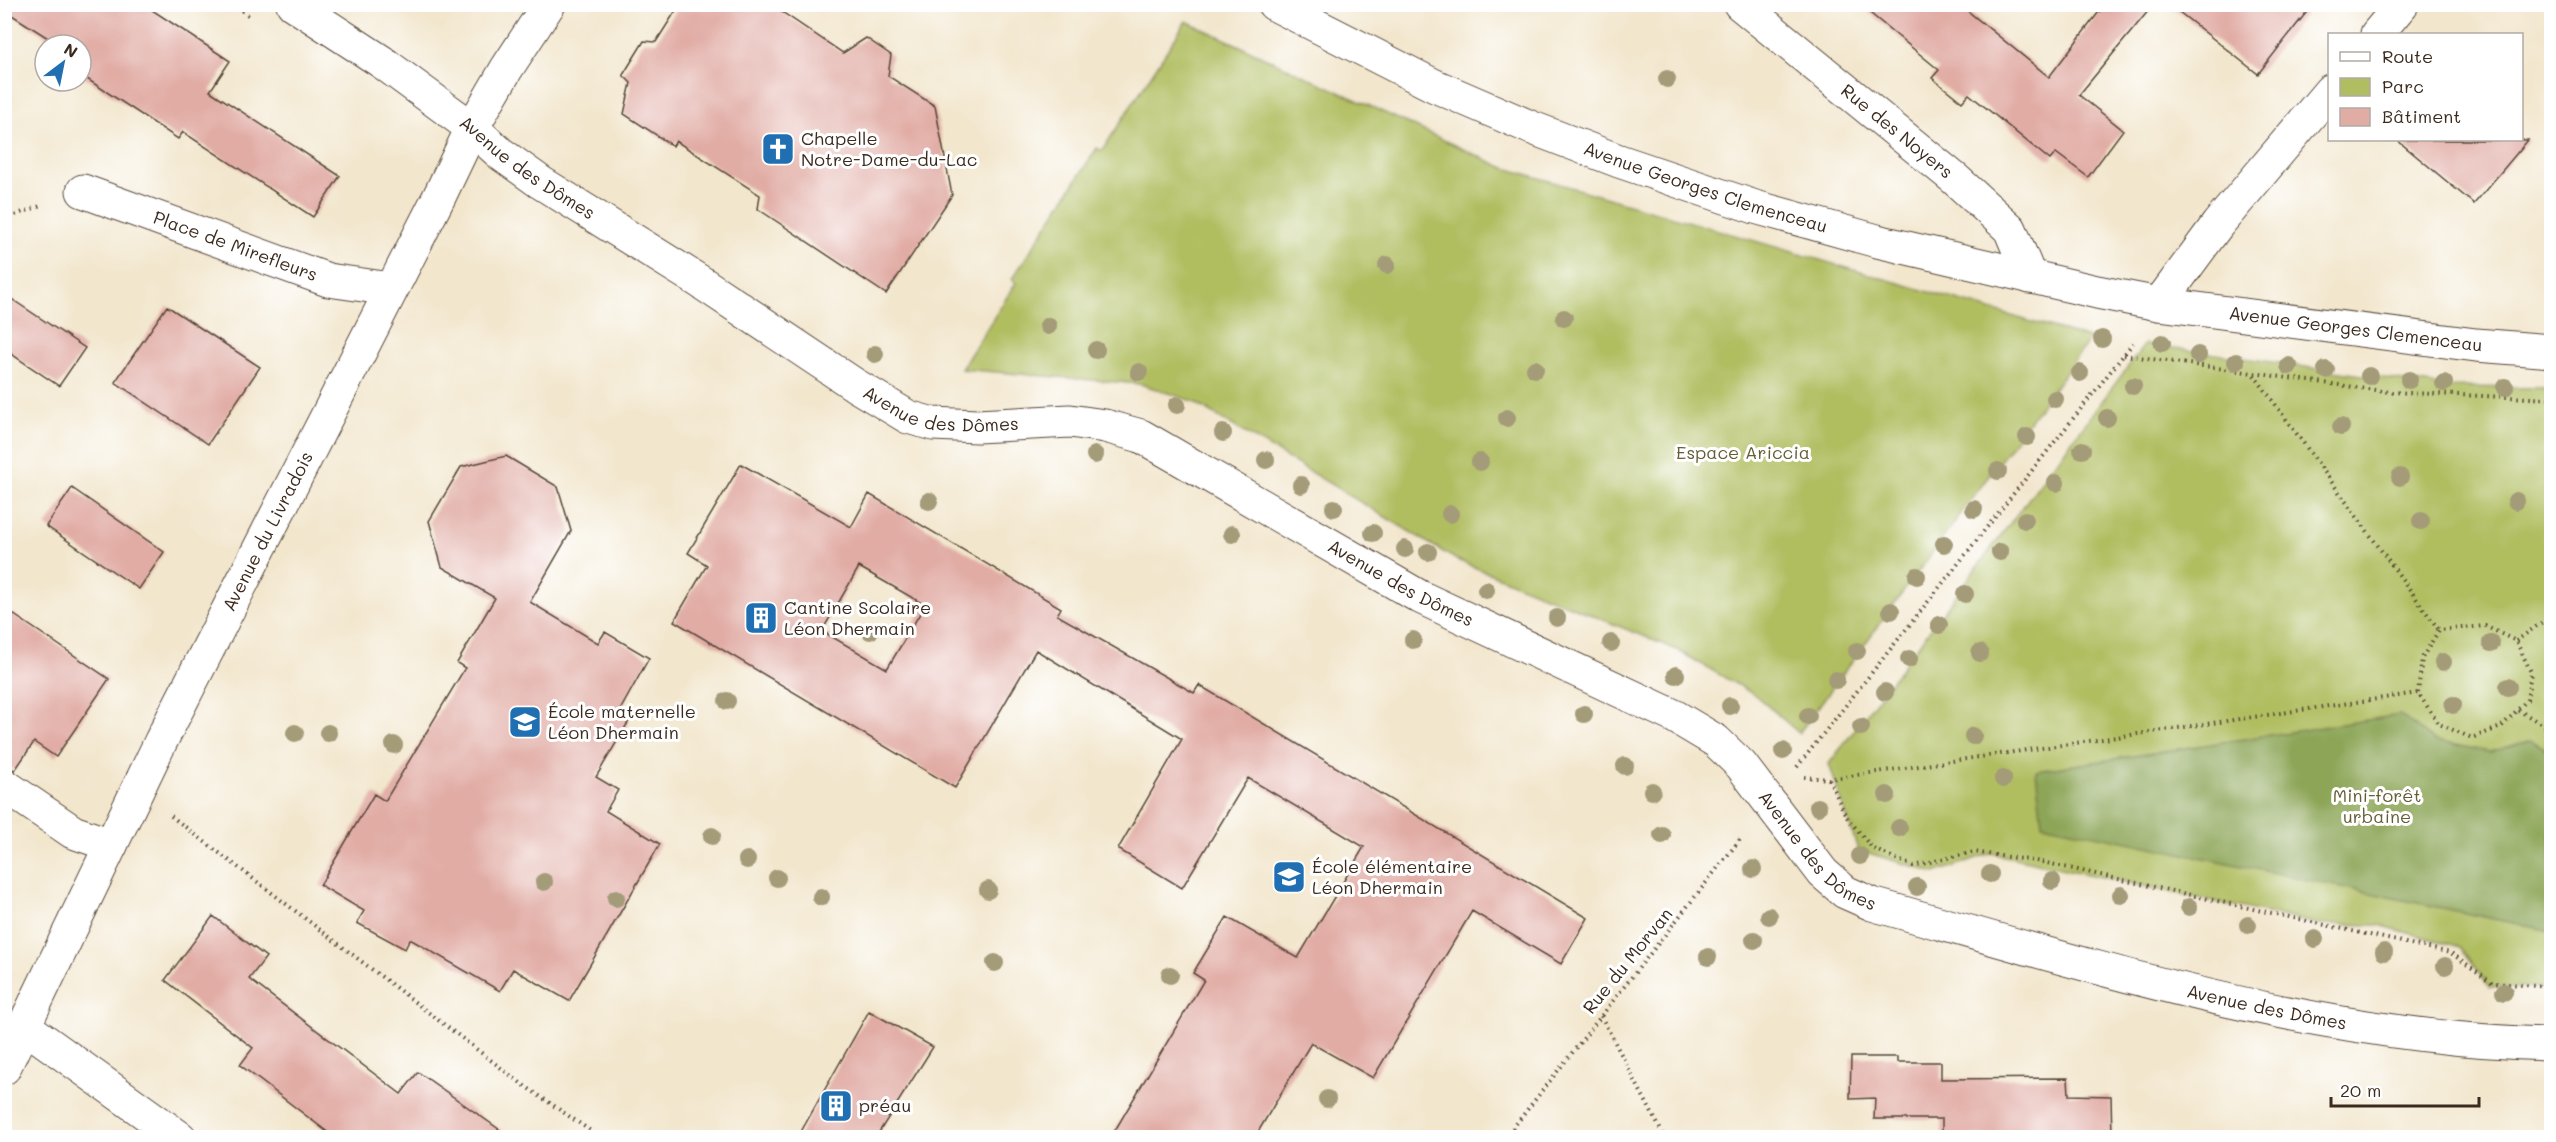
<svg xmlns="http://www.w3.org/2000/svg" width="2556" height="1142" viewBox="0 0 2556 1142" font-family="Mali,sans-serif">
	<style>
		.green { fill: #b0be61; stroke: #767440; stroke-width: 1.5 }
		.forest { fill: #8ca557; stroke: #64683a; stroke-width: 1.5 }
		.building { fill: #e1aca4; fill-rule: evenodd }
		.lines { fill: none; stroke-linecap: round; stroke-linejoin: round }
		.minor-casing { stroke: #564638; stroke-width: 35 }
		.path { stroke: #564638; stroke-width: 4; stroke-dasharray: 1.5 4.5; stroke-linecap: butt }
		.minor { stroke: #fff; stroke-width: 33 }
		.tree { fill: #a49b79 }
		.labels { text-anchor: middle; stroke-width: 6; stroke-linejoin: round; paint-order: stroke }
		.street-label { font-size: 18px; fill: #3b2a1e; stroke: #fff }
		.poi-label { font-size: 18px; fill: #3b2a1e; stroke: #fff; text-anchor: start }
		.park-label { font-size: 18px; fill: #645e35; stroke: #fff }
	</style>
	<rect width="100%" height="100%" fill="#fff"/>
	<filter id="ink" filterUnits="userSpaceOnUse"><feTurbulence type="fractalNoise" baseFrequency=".0167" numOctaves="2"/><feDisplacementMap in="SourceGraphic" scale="12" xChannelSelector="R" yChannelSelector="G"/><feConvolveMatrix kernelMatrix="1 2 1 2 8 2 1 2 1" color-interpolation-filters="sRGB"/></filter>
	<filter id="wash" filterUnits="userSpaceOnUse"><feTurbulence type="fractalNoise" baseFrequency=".008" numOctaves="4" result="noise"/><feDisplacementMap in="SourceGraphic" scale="24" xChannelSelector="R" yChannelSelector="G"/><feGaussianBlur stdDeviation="1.35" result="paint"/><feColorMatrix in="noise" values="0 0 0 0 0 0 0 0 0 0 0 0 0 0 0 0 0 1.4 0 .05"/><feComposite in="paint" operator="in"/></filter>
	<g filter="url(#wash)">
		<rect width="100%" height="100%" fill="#f2e6cc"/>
		<path class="green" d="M1186 21 1502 167 2090 339 1799 733 1755 695 1677 650 1457 560 1192 401 1141 384 961 369 1016 283 1012 279 1097 148 1102 151Z
			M2145 344 2446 387 2551 388V989L2489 987 2460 947 2379 925 2318 924 1991 853 1935 873 1858 850 1829 764Z"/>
		<path class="forest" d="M2400 715 2435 741 2490 752 2531 740 2551 752V931L2042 824 2036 771Z"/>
		<g id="blocks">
			<path class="building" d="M4 4H143L230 61 210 91 340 176 313 217 183 132 178 139 84 77 91 66 81 59V45H59L4 10Z
				M680 4H770L843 53 866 38 891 55 888 76 935 106 952 195 886 294 758 209 760 195 676 141 673 146 624 114 631 83 623 75 644 41 656 42Z
				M1859 4H1959L2049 77 2105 4H2154L2079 95 2123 130 2088 177 2056 153 2050 160 1969 94 1962 102 1932 78 1939 70Z
				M2169 4H2313L2258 74Z
				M2397 140H2528L2474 204Z
				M4 294 85 348 59 386 4 349Z
				M167 306 260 367 208 444 115 382Z
				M506 456 558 487 571 531 530 602 598 643 605 632 649 658 618 714 629 721 596 777 618 790 606 811 660 844 569 1001 513 969 500 991 410 939 405 949 357 923 364 911 320 885 374 794 385 801 465 668 457 663 495 598 442 567 429 521 461 467Z
				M741 464 851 527 869 494 1061 608 1057 615 1194 693 1199 685 1588 918 1561 964 1472 911 1373 1078 1311 1043 1255 1137H1111L1204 980 1193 973 1227 917 1298 958 1364 847 1248 778 1182 888 1118 849 1182 739 1036 650 955 788 674 621 707 565 688 553ZM859 567 925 605 887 669 822 631Z
				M72 488 164 552 139 589 46 526Z
				M4 608 109 679 56 757 34 742 15 770 4 766Z
				M213 916 266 957 249 979 401 1094 418 1072 510 1137H334L240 1065 253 1048 165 980Z
				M869 1011 933 1047 876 1137H798Z
				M1851 1057H1897V1062H1941V1079L2068 1078 2069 1095 2111 1096 2112 1137 1942 1136V1119H1874L1875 1098 1850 1099Z"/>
		</g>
	</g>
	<g filter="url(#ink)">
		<use href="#blocks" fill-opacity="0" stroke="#564638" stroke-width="1.5"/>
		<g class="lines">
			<defs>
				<g id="minor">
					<path id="s1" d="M293 4 382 62 472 128 501 154 540 182 699 281 855 385 908 417 933 424 977 426 1070 421 1105 426 1141 436 1420 597 1674 716 1716 741 1741 765 1823 873 1845 892 1872 904C2095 967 2318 1039 2552 1044"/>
					<path id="s2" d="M1274 4 1435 86 1530 127 1619 161 1755 207 1877 241 2097 292 2159 304 2476 345 2552 351"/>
					<path id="s3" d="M1740 4 1955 179 2010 229 2030 277"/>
					<path d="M2377 34 2402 4"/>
					<path id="s4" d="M83 191 328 280 391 289"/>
					<path d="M2159 304 2218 224 2330 91"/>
					<path d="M4 785 73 832 111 845"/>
					<path d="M24 1026 180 1138"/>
					<path id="s5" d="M4 1068 161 741 440 195 472 128 507 68 549 4"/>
				</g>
			</defs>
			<use href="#minor" class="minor-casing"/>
			<path class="path" d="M232 4 251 17
				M4 219 43 205
				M2124 355 2389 392 2552 399
				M2254 375 2439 630
				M2516 641 2552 615
				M2518 710 2552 730
				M1797 767 2133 343
				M1804 777 1829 779 2418 693 2439 724 2472 738 2501 727 2527 700 2531 672 2516 641 2485 626 2439 630 2422 658 2418 693
				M1829 779 1846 816 1873 849 1913 866 1974 852 2042 862 2451 953 2493 983 2552 987
				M171 816 522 1084 601 1138
				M1601 1016 1665 1138
				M1505 1138 1742 837"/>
			<use href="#minor" class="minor"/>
		</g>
		<g class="tree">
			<circle cx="1667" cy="79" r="9"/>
			<circle cx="1387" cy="265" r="9"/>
			<circle cx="1564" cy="318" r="9"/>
			<circle cx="1048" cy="326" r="9"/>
			<circle cx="2102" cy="339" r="9"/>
			<circle cx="2162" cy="343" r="9"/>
			<circle cx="1096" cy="350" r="9"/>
			<circle cx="875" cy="354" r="9"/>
			<circle cx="2198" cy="355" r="9"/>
			<circle cx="2236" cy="362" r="9"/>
			<circle cx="2289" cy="366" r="9"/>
			<circle cx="1535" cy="369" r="9"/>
			<circle cx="2326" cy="370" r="9"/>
			<circle cx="1139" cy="372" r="9"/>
			<circle cx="2080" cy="373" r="9"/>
			<circle cx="2369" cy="376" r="9"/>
			<circle cx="2409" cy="380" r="9"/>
			<circle cx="2444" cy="383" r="9"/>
			<circle cx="2133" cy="386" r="9"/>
			<circle cx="2505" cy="387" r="9"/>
			<circle cx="2055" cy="399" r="9"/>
			<circle cx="1177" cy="405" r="9"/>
			<circle cx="1507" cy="418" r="9"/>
			<circle cx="2107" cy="418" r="9"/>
			<circle cx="2341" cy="427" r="9"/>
			<circle cx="1223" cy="433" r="9"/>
			<circle cx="2027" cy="437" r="9"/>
			<circle cx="2082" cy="450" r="9"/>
			<circle cx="1095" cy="455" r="9"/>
			<circle cx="1266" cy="460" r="9"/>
			<circle cx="1480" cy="462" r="9"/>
			<circle cx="1998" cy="471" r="9"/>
			<circle cx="2400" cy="477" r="9"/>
			<circle cx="2056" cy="483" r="9"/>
			<circle cx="1301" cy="485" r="9"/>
			<circle cx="929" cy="501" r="9"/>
			<circle cx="2516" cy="501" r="9"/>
			<circle cx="1334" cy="508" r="9"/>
			<circle cx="1974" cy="509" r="9"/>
			<circle cx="1450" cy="514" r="9"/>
			<circle cx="2025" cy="520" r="9"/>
			<circle cx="2421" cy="521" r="9"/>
			<circle cx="1373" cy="533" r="9"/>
			<circle cx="1232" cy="534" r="9"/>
			<circle cx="1944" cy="544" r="9"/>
			<circle cx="1405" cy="549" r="9"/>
			<circle cx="1428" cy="552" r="9"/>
			<circle cx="2000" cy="552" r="9"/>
			<circle cx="1917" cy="576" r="9"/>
			<circle cx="1486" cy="590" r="9"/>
			<circle cx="1965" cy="594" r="9"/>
			<circle cx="1891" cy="611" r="9"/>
			<circle cx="1557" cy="618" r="9"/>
			<circle cx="1939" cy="625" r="9"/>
			<circle cx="870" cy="631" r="9"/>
			<circle cx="1413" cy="640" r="9"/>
			<circle cx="1611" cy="643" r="9"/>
			<circle cx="2491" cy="643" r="9"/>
			<circle cx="1857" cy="651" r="9"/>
			<circle cx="1980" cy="653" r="9"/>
			<circle cx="1909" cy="659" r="9"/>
			<circle cx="2443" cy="662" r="9"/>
			<circle cx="1676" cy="675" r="9"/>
			<circle cx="1836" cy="680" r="9"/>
			<circle cx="2508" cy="687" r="9"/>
			<circle cx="1885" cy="692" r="9"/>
			<circle cx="727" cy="701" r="9"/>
			<circle cx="2453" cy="705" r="9"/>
			<circle cx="1730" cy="706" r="9"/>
			<circle cx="1584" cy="714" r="9"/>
			<circle cx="1808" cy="716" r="9"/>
			<circle cx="1861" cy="727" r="9"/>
			<circle cx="295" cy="733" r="9"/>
			<circle cx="328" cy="733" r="9"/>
			<circle cx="1973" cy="736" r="9"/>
			<circle cx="394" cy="745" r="9"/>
			<circle cx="1783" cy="751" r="9"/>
			<circle cx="1625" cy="766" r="9"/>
			<circle cx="2003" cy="779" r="9"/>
			<circle cx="1652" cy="791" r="9"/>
			<circle cx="1887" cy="795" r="9"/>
			<circle cx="1818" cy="807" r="9"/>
			<circle cx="1899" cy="828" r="9"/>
			<circle cx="1662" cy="835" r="9"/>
			<circle cx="712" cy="836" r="9"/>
			<circle cx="1860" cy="856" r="9"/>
			<circle cx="747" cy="860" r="9"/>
			<circle cx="1753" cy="869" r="9"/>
			<circle cx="1990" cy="874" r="9"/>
			<circle cx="777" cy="878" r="9"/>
			<circle cx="2052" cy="881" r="9"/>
			<circle cx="544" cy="882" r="9"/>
			<circle cx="1917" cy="887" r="9"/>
			<circle cx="988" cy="890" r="9"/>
			<circle cx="2121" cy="895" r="9"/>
			<circle cx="821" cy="897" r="9"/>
			<circle cx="616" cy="898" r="9"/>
			<circle cx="2189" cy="907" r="9"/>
			<circle cx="1769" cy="916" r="9"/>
			<circle cx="2248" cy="925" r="9"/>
			<circle cx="2315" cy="939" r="9"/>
			<circle cx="1754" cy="940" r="9"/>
			<circle cx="2384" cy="952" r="9"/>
			<circle cx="1708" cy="957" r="9"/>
			<circle cx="995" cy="963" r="9"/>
			<circle cx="2445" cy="966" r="9"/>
			<circle cx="1170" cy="975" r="9"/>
			<circle cx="2504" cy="992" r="9"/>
			<circle cx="1327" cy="1099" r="9"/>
		</g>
	</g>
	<defs>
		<symbol id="church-square" viewBox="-11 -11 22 22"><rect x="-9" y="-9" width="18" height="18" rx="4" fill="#1f6fb2" stroke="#fff"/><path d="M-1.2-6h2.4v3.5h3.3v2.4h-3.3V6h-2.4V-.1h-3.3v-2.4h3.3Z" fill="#fff"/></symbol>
		<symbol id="building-square" viewBox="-11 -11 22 22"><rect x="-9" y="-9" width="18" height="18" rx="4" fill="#1f6fb2" stroke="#fff"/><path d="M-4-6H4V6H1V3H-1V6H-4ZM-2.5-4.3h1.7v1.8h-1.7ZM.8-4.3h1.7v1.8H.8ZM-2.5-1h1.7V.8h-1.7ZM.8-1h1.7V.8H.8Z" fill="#fff"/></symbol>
		<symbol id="school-square" viewBox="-11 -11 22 22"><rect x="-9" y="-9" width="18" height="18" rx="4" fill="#1f6fb2" stroke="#fff"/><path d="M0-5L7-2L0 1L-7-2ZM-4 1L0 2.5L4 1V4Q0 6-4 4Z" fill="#fff"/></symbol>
	</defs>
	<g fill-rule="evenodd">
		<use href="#church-square" x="759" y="130" width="38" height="38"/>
		<use href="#building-square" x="742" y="599" width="38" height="38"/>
		<use href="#school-square" x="506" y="703" width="38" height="38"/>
		<use href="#school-square" x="1270" y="858" width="38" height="38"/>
		<use href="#building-square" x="817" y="1087" width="38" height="38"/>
	</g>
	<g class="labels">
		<g class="street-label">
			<text dy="6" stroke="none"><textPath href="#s3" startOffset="202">Rue des Noyers</textPath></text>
			<text dy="6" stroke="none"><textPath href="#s1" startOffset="286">Avenue des Dômes</textPath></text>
			<text dy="6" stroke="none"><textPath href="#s2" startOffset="470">Avenue Georges Clemenceau</textPath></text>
			<text dy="6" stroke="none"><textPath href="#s4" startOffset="162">Place de Mirefleurs</textPath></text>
			<text dy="6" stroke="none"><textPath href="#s2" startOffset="1137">Avenue Georges Clemenceau</textPath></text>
			<text dy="6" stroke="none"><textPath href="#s1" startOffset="772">Avenue des Dômes</textPath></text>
			<text dy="6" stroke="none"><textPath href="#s5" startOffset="598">Avenue du Livradois</textPath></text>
			<text dy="6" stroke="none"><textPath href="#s1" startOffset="1276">Avenue des Dômes</textPath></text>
			<text dy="6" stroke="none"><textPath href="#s1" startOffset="1780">Avenue des Dômes</textPath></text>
			<text transform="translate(1628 961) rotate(-51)" y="6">Rue du Morvan</text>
			<text dy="6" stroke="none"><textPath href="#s1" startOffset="2266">Avenue des Dômes</textPath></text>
		</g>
		<g class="poi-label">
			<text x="801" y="145">Chapelle<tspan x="801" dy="21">Notre-Dame-du-Lac</tspan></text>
			<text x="784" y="614">Cantine Scolaire<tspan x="784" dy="21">Léon Dhermain</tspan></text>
			<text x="548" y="718">École maternelle<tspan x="548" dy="21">Léon Dhermain</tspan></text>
			<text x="1312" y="873">École élémentaire<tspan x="1312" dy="21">Léon Dhermain</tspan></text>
			<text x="859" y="1112">préau</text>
		</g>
		<g class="park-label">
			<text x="1743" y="459">Espace Ariccia</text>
			<text x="2377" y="802">Mini-forêt<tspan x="2377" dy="21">urbaine</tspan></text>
		</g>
	</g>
	<rect width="2556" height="1142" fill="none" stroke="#fff" stroke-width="24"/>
	<rect x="2328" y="33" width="195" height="108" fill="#ffffff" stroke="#b1aaa5" stroke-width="1.5"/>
	<rect x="2340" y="52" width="30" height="9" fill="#ffffff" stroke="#b1aaa5" stroke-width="1.5"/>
	<text x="2382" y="63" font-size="18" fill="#3b2a1e">Route</text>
	<rect x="2340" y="78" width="30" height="18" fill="#b0be61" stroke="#b1aaa5" stroke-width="1.5"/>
	<text x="2382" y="93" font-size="18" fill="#3b2a1e">Parc</text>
	<rect x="2340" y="108" width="30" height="18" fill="#e1aca4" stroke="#b1aaa5" stroke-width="1.5"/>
	<text x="2382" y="123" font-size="18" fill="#3b2a1e">Bâtiment</text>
	<g transform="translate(63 63) rotate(32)"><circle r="28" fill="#ffffff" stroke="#b1aaa5" stroke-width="1.5"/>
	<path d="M0-4.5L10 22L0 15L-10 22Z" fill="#1f6fb2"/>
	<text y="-9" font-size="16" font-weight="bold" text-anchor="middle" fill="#3b2a1e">N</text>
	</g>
	<path d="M2331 1097v9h148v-9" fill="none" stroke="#3b2a1e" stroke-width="3"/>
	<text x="2340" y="1097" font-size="18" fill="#3b2a1e" stroke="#ffffff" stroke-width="4.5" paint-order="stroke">20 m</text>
</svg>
